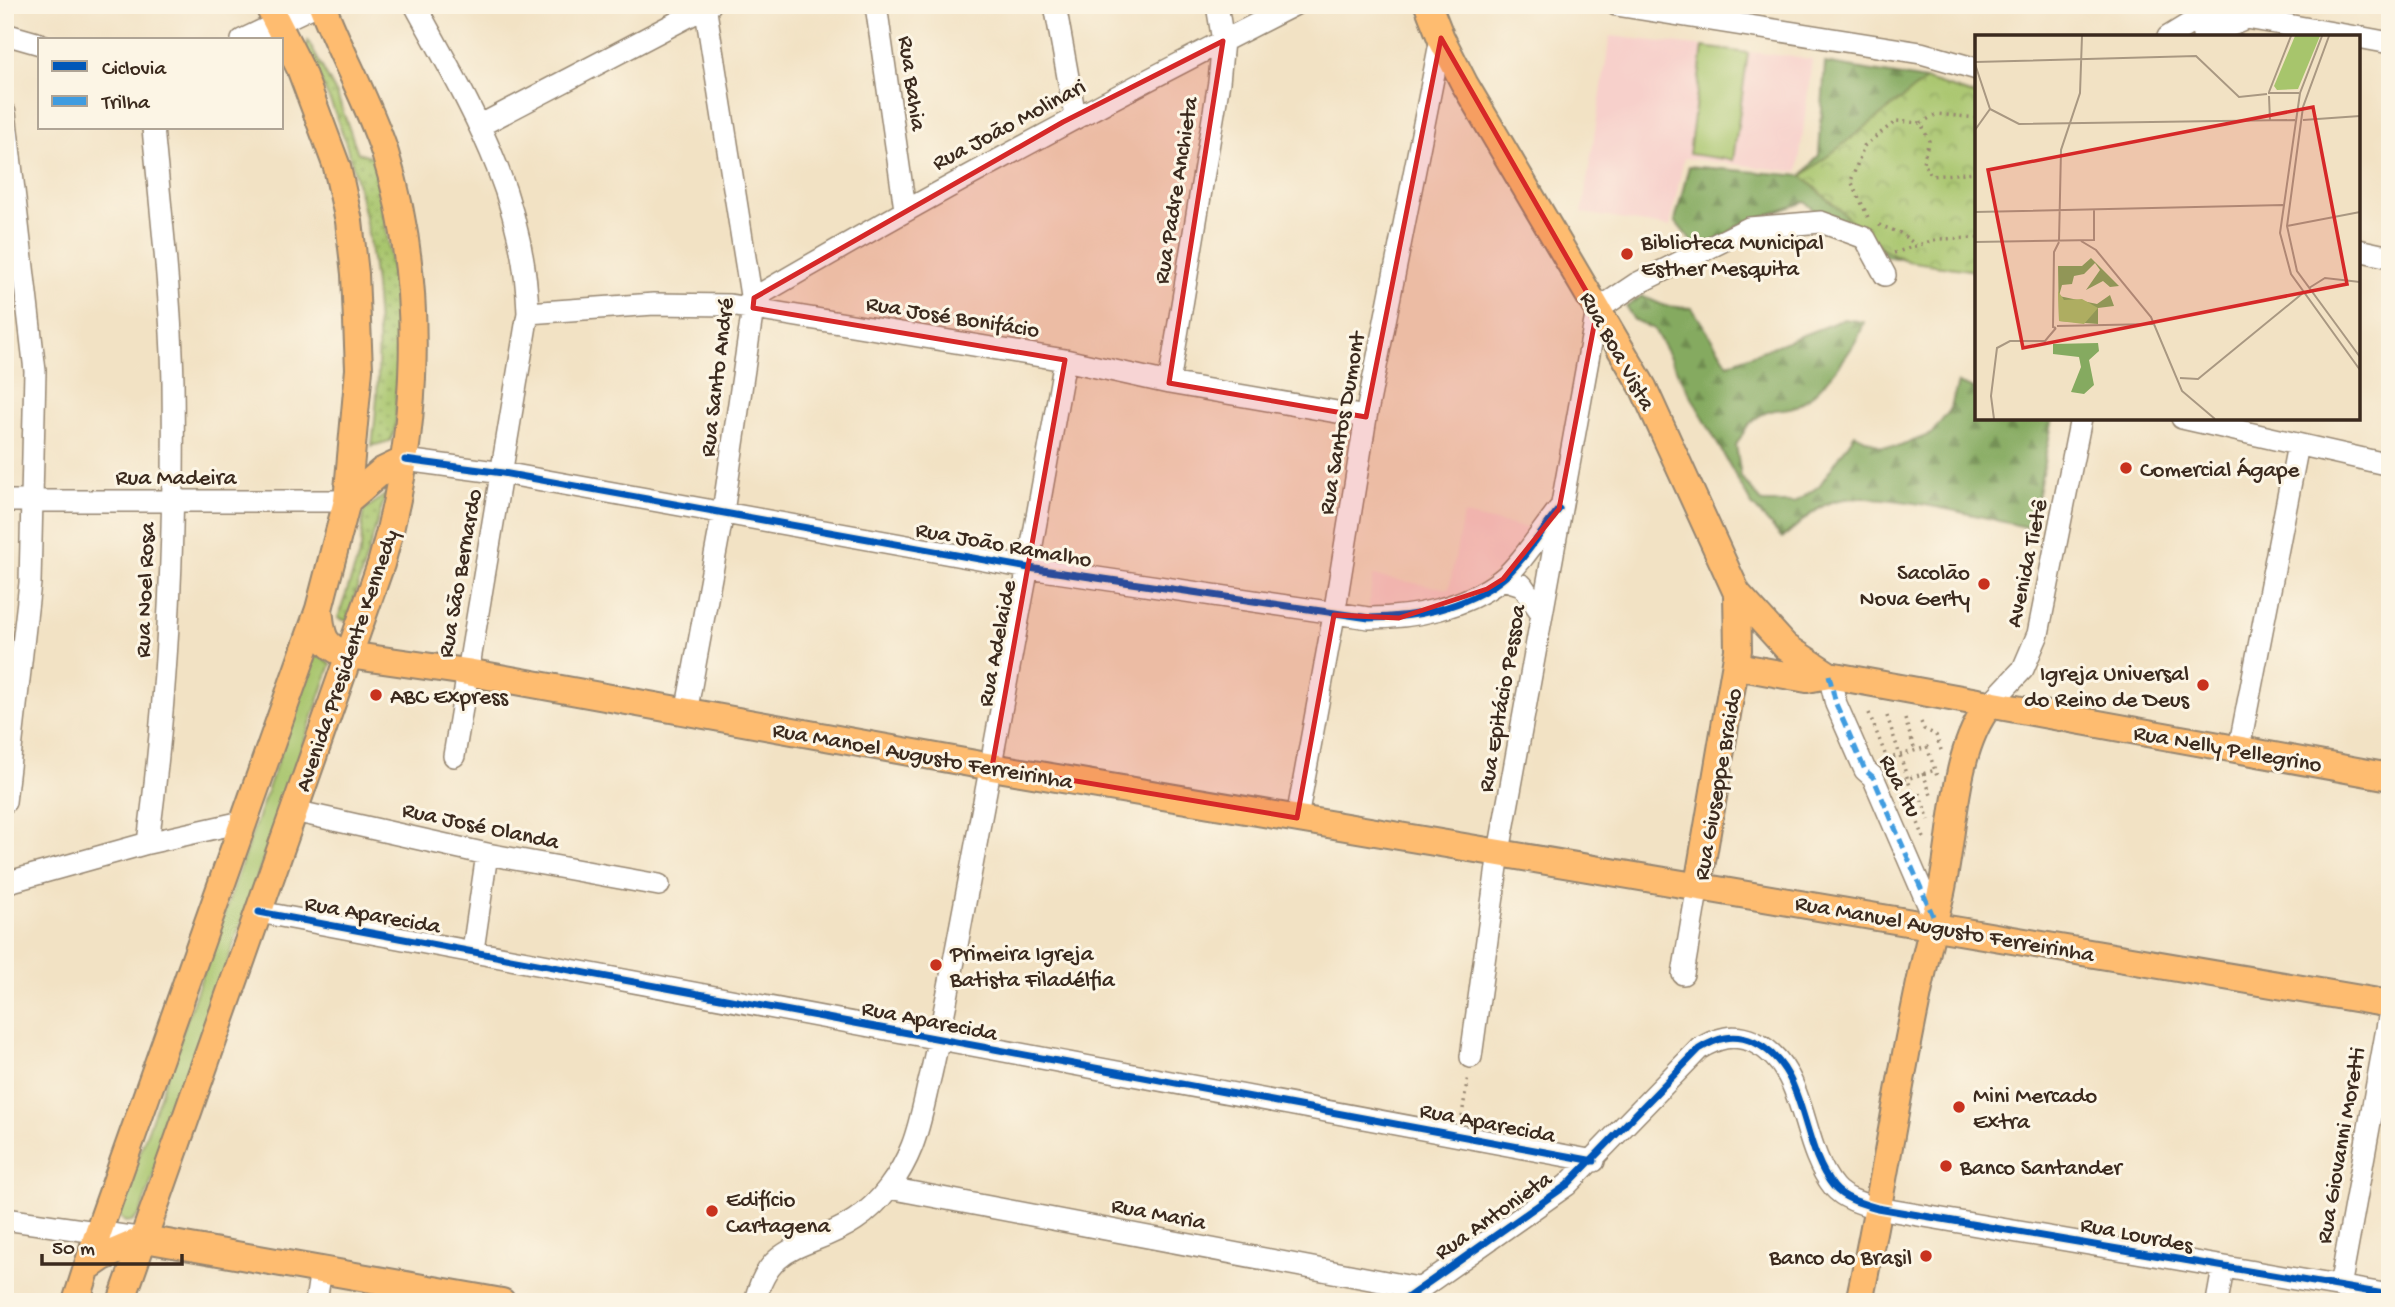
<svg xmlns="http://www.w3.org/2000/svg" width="2395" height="1307" viewBox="0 0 2395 1307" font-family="'Gochi Hand',sans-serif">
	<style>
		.built { fill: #f7d0cb }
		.grass { fill: #a7c56c; stroke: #717845; stroke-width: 2 }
		.forest { fill: url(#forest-firs); stroke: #606a3f; stroke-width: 2 }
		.park { fill: url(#park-crowns); stroke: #717845; stroke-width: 2 }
		.garden { fill: url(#garden-dots); stroke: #717845; stroke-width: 2 }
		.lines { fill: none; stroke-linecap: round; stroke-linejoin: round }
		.minor-casing { stroke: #968671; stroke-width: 24 }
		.major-casing { stroke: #968671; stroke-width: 30 }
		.path { stroke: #968671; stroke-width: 3.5; stroke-dasharray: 2 5; stroke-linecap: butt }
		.minor { stroke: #fff; stroke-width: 21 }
		.major { stroke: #febc70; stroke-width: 26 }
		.quiet { stroke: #3f9ce0; stroke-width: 5; stroke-dasharray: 10 5; stroke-linecap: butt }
		.cycleway-casing { stroke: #fcf5e5; stroke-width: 11 }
		.cycleway { stroke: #0057b8; stroke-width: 7 }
		.marked { fill: #d62828; fill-opacity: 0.2; stroke: #d62828; stroke-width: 5; stroke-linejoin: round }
		.poi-dot { fill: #c8321e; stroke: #fcf5e5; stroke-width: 2.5 }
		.labels { text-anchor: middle; stroke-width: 6; stroke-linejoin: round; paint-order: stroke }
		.street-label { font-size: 23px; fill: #3b2a1e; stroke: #fcf5e5 }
		.poi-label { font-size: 23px; fill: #3b2a1e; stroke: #fcf5e5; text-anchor: start }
		.inset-road { fill: none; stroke: #a99882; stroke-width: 2 }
		.view { fill: #d62828; fill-opacity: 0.15; stroke: #d62828; stroke-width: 3.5 }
		.inset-edge { fill: none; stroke: #3b2a1e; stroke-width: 3.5 }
	</style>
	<defs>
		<pattern id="forest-firs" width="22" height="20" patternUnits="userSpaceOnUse" patternTransform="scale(1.75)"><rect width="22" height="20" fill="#85aa60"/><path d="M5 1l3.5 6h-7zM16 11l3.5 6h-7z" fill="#6e8b4f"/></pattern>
		<pattern id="park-crowns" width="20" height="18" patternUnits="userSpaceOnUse" patternTransform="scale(1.75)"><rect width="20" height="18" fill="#a7c56c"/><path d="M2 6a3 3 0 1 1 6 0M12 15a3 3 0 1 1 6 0" fill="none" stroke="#89a058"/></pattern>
		<pattern id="garden-dots" width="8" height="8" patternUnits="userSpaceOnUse" patternTransform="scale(1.75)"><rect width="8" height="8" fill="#a7c56c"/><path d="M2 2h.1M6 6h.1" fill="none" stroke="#89a058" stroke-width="1.8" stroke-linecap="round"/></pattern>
	</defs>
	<rect width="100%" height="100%" fill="#fcf5e5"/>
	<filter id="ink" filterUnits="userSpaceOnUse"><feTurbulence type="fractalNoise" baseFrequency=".0143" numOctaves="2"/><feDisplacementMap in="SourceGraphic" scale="14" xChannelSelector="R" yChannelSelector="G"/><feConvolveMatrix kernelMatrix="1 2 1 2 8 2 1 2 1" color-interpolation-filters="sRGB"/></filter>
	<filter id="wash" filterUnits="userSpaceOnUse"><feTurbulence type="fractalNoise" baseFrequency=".00686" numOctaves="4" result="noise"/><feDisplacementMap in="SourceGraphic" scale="28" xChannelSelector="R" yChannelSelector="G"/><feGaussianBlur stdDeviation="1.57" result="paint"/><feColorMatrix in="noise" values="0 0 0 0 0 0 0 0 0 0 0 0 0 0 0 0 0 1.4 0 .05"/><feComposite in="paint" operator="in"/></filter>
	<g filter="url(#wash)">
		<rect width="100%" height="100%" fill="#f2e2c4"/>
		<path class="built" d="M1610 36 1812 59 1798 172 1684 158 1670 227 1582 213Z
			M1463 515 1532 529 1502 569 1460 599 1368 611 1373 576 1449 589Z"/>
		<path class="grass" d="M1703 47 1748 53 1733 160 1689 154Z
			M316 652 331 664 140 1214 133 1221 125 1222 118 1215Z"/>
		<path class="forest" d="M1825 63 1926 80 1977 96V271L1865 253 1805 202 1737 226 1703 256 1675 221 1689 166 1802 176 1819 155Z
			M1642 296 1665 306 1692 308 1728 364 1844 319 1864 322C1857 347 1820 394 1796 406 1791 409 1781 409 1775 410 1753 414 1746 428 1736 445L1741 477 1763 503H1794L1819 486 1855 434 1880 446 1898 447 1931 434 1950 410 1958 383 1977 390V418H2053L2031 528C1987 519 1863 483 1825 505 1810 513 1796 527 1782 538L1751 504 1654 329 1634 320 1626 307Z"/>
		<path class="park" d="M1926 80 1977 96V271L1907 261 1883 249 1802 176Z"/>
		<path class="garden" d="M308 41 337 95 358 153 372 156C390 235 401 314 396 395 396 409 398 429 390 441L372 446C387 338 375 220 337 118 328 94 316 72 305 50Z
			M386 494 347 621 338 618 361 549 363 511Z"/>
	</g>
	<g filter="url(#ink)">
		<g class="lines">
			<defs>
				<path id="minor" d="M415 5C471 108 524 192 528 313L454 756
					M876 5 905 209
					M1055 5 1075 116
					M1616 5 1921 53 1977 69
					M5 34 40 44
					M2168 37 2194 21 2224 14 2356 37
					M2203 37 2241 21
					M2358 37 2390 43
					M242 40 316 5
					M5 113 35 371 30 583 5 802
					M481 125 710 5
					M2358 250 2390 257
					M754 298C931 194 1110 98 1294 5
					M528 313 654 304 730 305 1065 360 1169 383 1366 417
					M1169 383 1219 82 1223 41 1217 5
					M2182 418 2390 465
					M405 460 503 473 1029 568 1369 618C1413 618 1465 608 1501 580 1521 565 1542 530 1559 509
					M5 501H347
					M1503 579 1522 585 1542 614
					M1829 675 1836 704 1865 770 1873 777 1933 916
					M1990 704 2023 669 2038 634 2081 418
					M686 713 723 512 753 308 705 5
					M2239 749 2298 445
					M294 811 487 854 659 885
					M1297 818 1334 615 1366 417 1441 38
					M148 843C168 690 175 537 173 382 171 297 161 212 153 128
					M5 883 148 843 242 822
					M259 912 1594 1161
					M473 950 487 854
					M1683 974 1698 885
					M1471 1057 1499 852 1597 310 1636 284 1749 228 1821 222 1865 238 1885 275
					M889 1188 1418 1288
					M5 1219 145 1239
					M2340 1287 2390 1012
					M316 1302 321 1269
					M755 1302C769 1239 811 1250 855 1220 881 1203 901 1174 912 1146 921 1123 925 1097 931 1074 945 1012 956 949 968 887 1002 711 1034 536 1065 360
					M1401 1302 1567 1185 1699 1049C1717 1038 1733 1033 1754 1042 1809 1068 1798 1143 1834 1187 1844 1199 1863 1204 1877 1208L2390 1295
					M2217 1302 2223 1269"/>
				<path id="major" d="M1428 5 1441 38 1464 83 1643 387 1737 593 1786 647 1829 675
					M347 501 382 471 405 460
					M319 609C322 635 321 645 348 655L467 672 992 767 2390 1004
					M1736 666 1807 679 1829 675 2390 777
					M1698 885 1738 650 1737 593
					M145 1239 502 1302
					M87 1268 103 1257 145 1239
					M76 1302 99 1230 319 609 347 501 359 369 355 274 349 221 337 167 300 68 268 5
					M121 1302 381 564C419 433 426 284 385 153 369 103 341 55 322 5
					M1859 1302C1888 1167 1906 1030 1940 897 1955 836 1951 753 1990 704"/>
			</defs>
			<use href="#minor" class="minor-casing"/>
			<use href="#major" class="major-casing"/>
			<path class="path" d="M1921 123 1937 114 1977 118
				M1868 217 1851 181 1864 146 1896 121 1921 123 1929 141 1923 162 1931 176 1977 172
				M1879 225 1900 233 1916 245
				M1894 253 1937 239 1977 238
				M1869 713 1887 759 1927 747 1937 776
				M1887 716 1913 795
				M1905 719 1915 751
				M1921 722 1924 729 1936 735 1942 753
				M1923 773 1931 795
				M1897 782 1935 770
				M1924 838 1908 797 1919 793 1929 820
				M1462 1116 1468 1075"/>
			<use href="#minor" class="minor"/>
			<use href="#major" class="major"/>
			<path class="quiet" d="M1829 675 1836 704 1865 770 1873 777 1933 916"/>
			<defs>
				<path id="cycleway" d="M405 460 503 473 1029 568 1369 618C1413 618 1465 608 1501 580 1521 565 1542 530 1559 509
					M259 912 1594 1161
					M1401 1302 1567 1185 1699 1049C1717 1038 1733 1033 1754 1042 1809 1068 1798 1143 1834 1187 1844 1199 1863 1204 1877 1208L2390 1295"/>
			</defs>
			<use href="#cycleway" class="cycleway-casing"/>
			<use href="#cycleway" class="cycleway"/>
		</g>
	</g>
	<path class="marked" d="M1441 38 1597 310 1559 509 1503 579 1487 589 1399 618 1334 615 1297 818 992 767 1065 360 753 308 754 298 1063 122 1223 41 1169 383 1366 417Z"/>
	<g class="poi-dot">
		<circle cx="1627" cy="254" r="7"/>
		<circle cx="2126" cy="468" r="7"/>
		<circle cx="1984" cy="584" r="7"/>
		<circle cx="2203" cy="685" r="7"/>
		<circle cx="376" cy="695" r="7"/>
		<circle cx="936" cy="965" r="7"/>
		<circle cx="1959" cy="1107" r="7"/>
		<circle cx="1946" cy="1166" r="7"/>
		<circle cx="712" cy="1211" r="7"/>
		<circle cx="1926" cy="1256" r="7"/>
	</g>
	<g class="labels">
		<g class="street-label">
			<text transform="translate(914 83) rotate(82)" y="8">Rua Bahia</text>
			<text transform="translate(1008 123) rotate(-28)" y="8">Rua João Molinari</text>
			<text transform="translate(1174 190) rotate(-81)" y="8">Rua Padre Anchieta</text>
			<text transform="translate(953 315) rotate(9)" y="8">Rua José Bonifácio</text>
			<text transform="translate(1619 350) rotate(61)" y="8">Rua Boa Vista</text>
			<text transform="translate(715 377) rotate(-83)" y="8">Rua Santo André</text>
			<text transform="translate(1340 423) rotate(-80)" y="8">Rua Santos Dumont</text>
			<text x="176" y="484">Rua Madeira</text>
			<text transform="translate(1004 543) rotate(10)" y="8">Rua João Ramalho</text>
			<text transform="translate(2025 563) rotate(-78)" y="8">Avenida Tietê</text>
			<text transform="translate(458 573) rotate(-80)" y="8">Rua São Bernardo</text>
			<text transform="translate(143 590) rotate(-88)" y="8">Rua Noel Rosa</text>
			<text transform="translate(995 643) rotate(-79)" y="8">Rua Adelaide</text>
			<text transform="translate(345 660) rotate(-71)" y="8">Avenida Presidente Kennedy</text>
			<text transform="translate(1500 698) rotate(-80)" y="8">Rua Epitácio Pessoa</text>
			<text transform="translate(2228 747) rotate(10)" y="8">Rua Nelly Pellegrino</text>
			<text transform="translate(923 754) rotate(10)" y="8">Rua Manoel Augusto Ferreirinha</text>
			<text transform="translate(1716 784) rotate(-80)" y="8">Rua Giuseppe Braido</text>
			<text transform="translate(1902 785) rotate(63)" y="8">Rua Itu</text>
			<text transform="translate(481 824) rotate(12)" y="8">Rua José Olanda</text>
			<text transform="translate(373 913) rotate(10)" y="8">Rua Aparecida</text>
			<text transform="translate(1945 927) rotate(10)" y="8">Rua Manuel Augusto Ferreirinha</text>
			<text transform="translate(930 1019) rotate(11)" y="8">Rua Aparecida</text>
			<text transform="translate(1488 1121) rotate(11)" y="8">Rua Aparecida</text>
			<text transform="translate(2339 1145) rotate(-80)" y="8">Rua Giovanni Moretti</text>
			<text transform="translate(1159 1212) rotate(11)" y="8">Rua Maria</text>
			<text transform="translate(1492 1214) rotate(-35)" y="8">Rua Antonieta</text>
			<text transform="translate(2137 1233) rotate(11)" y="8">Rua Lourdes</text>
		</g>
		<g class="poi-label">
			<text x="1641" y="249">Biblioteca Municipal<tspan x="1641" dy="26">Esther Mesquita</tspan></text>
			<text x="2140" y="476">Comercial Ágape</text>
			<text x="1970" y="579" text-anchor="end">Sacolão<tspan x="1970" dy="26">Nova Gerty</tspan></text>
			<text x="2189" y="680" text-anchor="end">Igreja Universal<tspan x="2189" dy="26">do Reino de Deus</tspan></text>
			<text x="390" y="703">ABC Express</text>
			<text x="950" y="960">Primeira Igreja<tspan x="950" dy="26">Batista Filadélfia</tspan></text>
			<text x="1973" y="1102">Mini Mercado<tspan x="1973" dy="26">Extra</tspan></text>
			<text x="1960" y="1174">Banco Santander</text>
			<text x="726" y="1206">Edifício<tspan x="726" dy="26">Cartagena</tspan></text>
			<text x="1912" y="1264" text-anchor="end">Banco do Brasil</text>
		</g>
	</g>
	<g transform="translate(1975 35)">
		<rect width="385" height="385" fill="#f2e2c4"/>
		<path d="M116 223 144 251 135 252 128 246 111 255 125 235 120 228 109 239 99 241 97 249 87 250 84 261 122 269 135 260 139 271 123 273V289L84 286 83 231H107ZM123 308 124 316 114 325 119 350 109 359 96 357 106 332 104 322 78 319V309Z" fill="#85aa60"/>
		<path d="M320 1H345L323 54 302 55 299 51ZM83 256 89 265 107 264 123 273 109 289 84 286Z" fill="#a7c56c"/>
		<path class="inset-road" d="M347 1 325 58 305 198 316 239 385 335M354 1 328 72 312 191 322 236 385 322M0 27 221 21 264 62 292 59M0 29 15 74 44 89 320 85M294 57 316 1M293 58H324M294 61 295 86M328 85 385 81M0 95 15 74M119 174V206M0 177 308 170M312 191 385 177M84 206 86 115 105 58 107 1M106 206 121 215 176 282 207 356 240 384M0 207 119 205M334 253 350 243 385 247M82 291 178 289M81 293 78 292 79 217 84 207M205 343 223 344 328 258M19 384 16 361 22 313 35 306H70L81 293"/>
		<path class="view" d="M338 72 372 249 48 313 13 135Z"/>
		<rect width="385" height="385" class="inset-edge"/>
	</g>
	<rect width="2395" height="1307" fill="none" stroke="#fcf5e5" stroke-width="28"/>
	<rect x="38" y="38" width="245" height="91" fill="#fcf5e5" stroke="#afa495" stroke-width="2"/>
	<rect x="52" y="61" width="35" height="10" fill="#0057b8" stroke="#afa495" stroke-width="2"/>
	<text x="102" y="74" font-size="21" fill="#3b2a1e">Ciclovia</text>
	<rect x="52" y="96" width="35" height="10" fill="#3f9ce0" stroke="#afa495" stroke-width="2"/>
	<text x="102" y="108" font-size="21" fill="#3b2a1e">Trilha</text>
	<path d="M42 1254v10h140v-10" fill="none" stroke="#3b2a1e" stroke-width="3.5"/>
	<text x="52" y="1254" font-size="21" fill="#3b2a1e" stroke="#fcf5e5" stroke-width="5" paint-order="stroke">50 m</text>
</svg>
